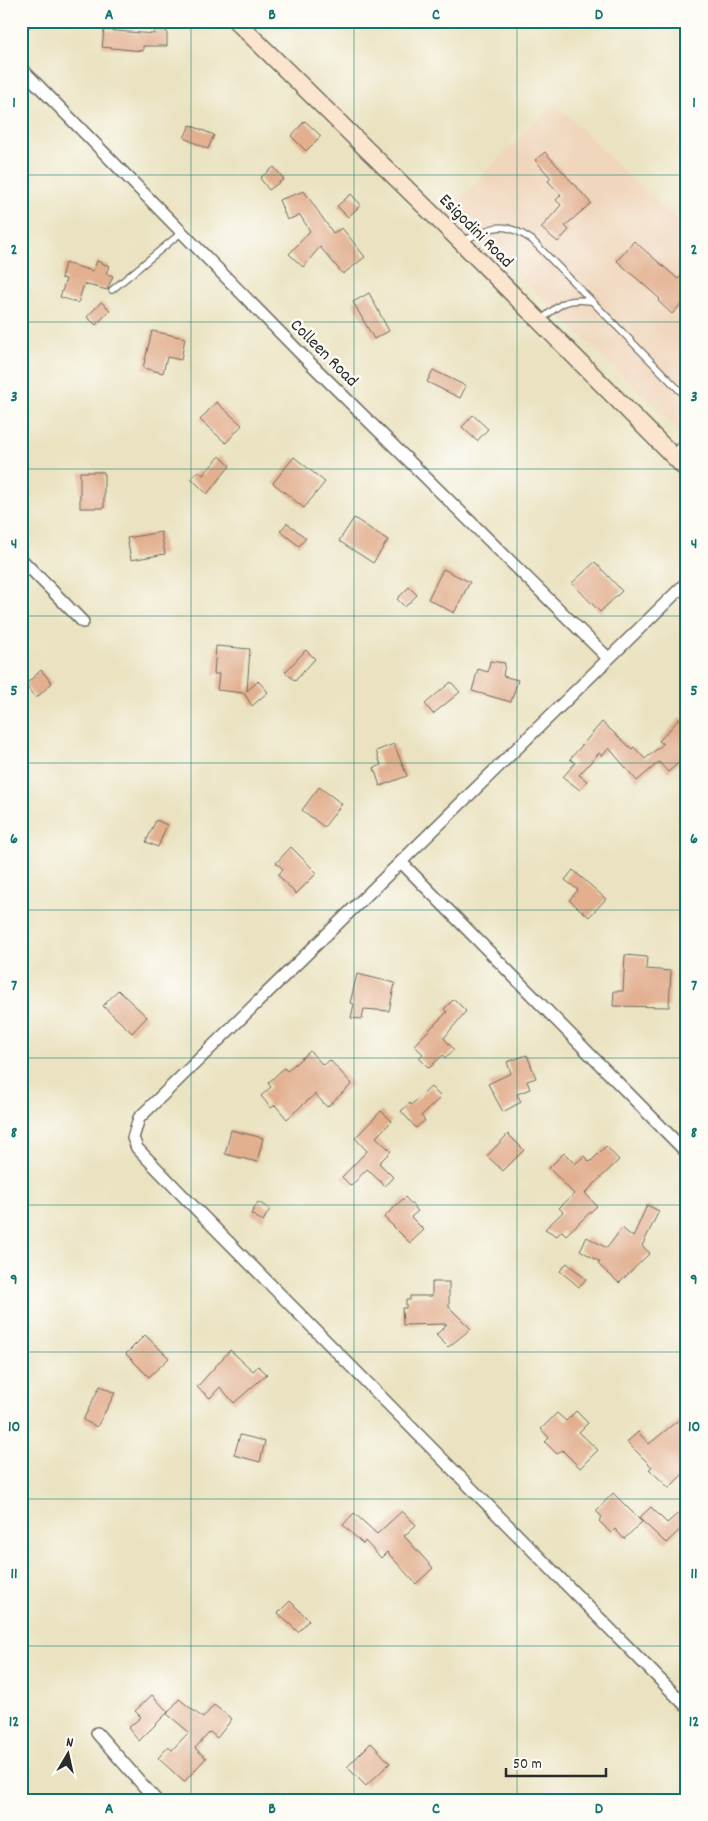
<svg xmlns="http://www.w3.org/2000/svg" width="708" height="1821" viewBox="0 0 708 1821" font-family="Dekko,sans-serif">
	<style>
		.built { fill: #f0d6bc }
		.building { fill: #e2af8f }
		.lines { fill: none; stroke-linecap: round; stroke-linejoin: round }
		.lane-casing { stroke: #6e6b5f; stroke-width: 8 }
		.street-casing { stroke: #6e6b5f; stroke-width: 14 }
		.secondary-casing { stroke: #6e6b5f; stroke-width: 19 }
		.lane { stroke: #fff; stroke-width: 5.5 }
		.street { stroke: #fff; stroke-width: 11 }
		.secondary { stroke: #fce5cf; stroke-width: 16 }
		.grid { fill: none; stroke: #0f766e; stroke-width: 1; stroke-opacity: 0.55 }
		.labels { text-anchor: middle; stroke-width: 5; stroke-linejoin: round; paint-order: stroke }
		.street-label { font-size: 18px; fill: #2b2b2b; stroke: #fdfcf7 }
		.neatline { fill: none; stroke: #0f766e; stroke-width: 2 }
		.grid-label { font-size: 16px; text-anchor: middle; font-weight: bold; fill: #0f766e }
	</style>
	<rect width="100%" height="100%" fill="#fdfcf7"/>
	<filter id="ink" filterUnits="userSpaceOnUse"><feTurbulence type="fractalNoise" baseFrequency=".02" numOctaves="2"/><feDisplacementMap in="SourceGraphic" scale="10" xChannelSelector="R" yChannelSelector="G"/><feConvolveMatrix kernelMatrix="1 2 1 2 8 2 1 2 1" color-interpolation-filters="sRGB"/></filter>
	<filter id="wash" filterUnits="userSpaceOnUse"><feTurbulence type="fractalNoise" baseFrequency=".0096" numOctaves="4" result="noise"/><feDisplacementMap in="SourceGraphic" scale="20" xChannelSelector="R" yChannelSelector="G"/><feGaussianBlur stdDeviation="1.12" result="paint"/><feColorMatrix in="noise" values="0 0 0 0 0 0 0 0 0 0 0 0 0 0 0 0 0 1.4 0 .05"/><feComposite in="paint" operator="in"/></filter>
	<g filter="url(#wash)">
		<rect width="100%" height="100%" fill="#eae2c0"/>
		<path class="built" d="M554 102 626 174 687 228V438L450 209Z"/>
		<g id="blocks">
			<path class="building" d="M104 30 154 34V30H167V46H143V51L102 47Z
				M305 121 321 136 306 151 291 136Z
				M190 125 214 135 208 149 184 138Z
				M545 152 591 203 565 226 569 230 558 242 541 228 561 205 556 200 561 195 548 181 551 178 535 160Z
				M274 167 284 179 269 190 260 178Z
				M304 191 333 233 342 228 365 257 343 274 320 247 303 267 289 254 310 231 300 215 287 220 279 200Z
				M351 194 361 205 348 217 337 206Z
				M634 241 678 279 687 269V298L672 314 658 301 660 299 617 261Z
				M97 261 109 266 106 274 113 276 107 290 84 284 78 303 60 297 66 279 61 278 65 263 93 271Z
				M369 293 389 331 374 339 353 302Z
				M101 302 110 310 96 325 87 317Z
				M152 331 185 338 181 360 167 357 163 373 143 368Z
				M433 370 466 386 460 398 427 382Z
				M216 402 242 425 226 443 200 420Z
				M473 415 488 429 477 441 462 427Z
				M220 456 230 466 207 494 191 478 199 471 203 475Z
				M294 457 325 482 304 508 273 483Z
				M80 472H104V508H80Z
				M354 518 388 540 373 563 339 541Z
				M287 523 306 538 299 546 280 531Z
				M161 532 165 554 131 560 127 538Z
				M595 562 622 591 600 612 572 583Z
				M443 569 470 582 454 613 428 599Z
				M409 587 417 595 405 607 397 599Z
				M216 646 250 649 247 691 258 681 268 692 252 706 244 693 217 690 219 674H214Z
				M306 650 315 659 295 681 285 672Z
				M490 661 505 663 503 676 518 680 511 702 472 691 478 669 488 672Z
				M41 670 52 683 36 698 25 685Z
				M451 682 460 692 433 714 425 704Z
				M681 717 687 723V767L681 761 668 772 659 762 637 781 609 748 602 756 599 753 579 775 587 781 580 790 563 777 575 763 570 759 602 722 632 749 634 747 645 759 663 744 659 741Z
				M394 744 407 776 380 786 374 768 381 765 376 751Z
				M319 787 342 804 324 827 302 810Z
				M156 820 167 825 158 847 146 842Z
				M291 847 317 873 296 894 278 875 283 869 276 863Z
				M573 870 606 899 589 917 569 900 578 890 565 880Z
				M625 955 647 957 646 969 671 971 669 1007 613 1006 614 991H623Z
				M357 974 395 983 389 1011 364 1009 362 1019 351 1018 354 1004 350 1003Z
				M118 990 147 1017 132 1033 103 1006Z
				M454 999 466 1011 444 1038 454 1050 445 1058 443 1055 429 1068 419 1058 423 1054 414 1045 447 1012 444 1009Z
				M310 1051 323 1065 330 1060 352 1084 327 1107 315 1094 287 1119 275 1105 271 1108 261 1096 271 1087 268 1083 284 1068 287 1071Z
				M527 1055 536 1078 527 1081 530 1089 517 1094 521 1102 503 1112 488 1084 511 1073 507 1062Z
				M431 1087 441 1097 421 1116 425 1120 416 1128 401 1111 410 1103 411 1105Z
				M381 1111 392 1121 376 1137 391 1151 379 1163 393 1177 385 1186 367 1169 351 1186 342 1177 367 1151 355 1138Z
				M231 1130 263 1138 257 1162 225 1154Z
				M508 1134 524 1150 503 1171 487 1156Z
				M606 1146 619 1160 585 1193 597 1206 566 1235 562 1231 557 1236 545 1229 563 1212 559 1208 574 1194 549 1168 564 1153 575 1164 584 1156 590 1162Z
				M405 1197 418 1211 411 1217 424 1230 410 1243 384 1217Z
				M258 1202 270 1209 263 1221 251 1214Z
				M647 1205 659 1211 642 1246 650 1253 619 1283 598 1264 600 1262 580 1250 587 1237 607 1248 622 1228 633 1237Z
				M567 1263 586 1279 579 1287 560 1271Z
				M432 1282H449V1307L471 1329 448 1347 436 1335 447 1324 403 1325 402 1308H406V1300H410V1296H432Z
				M145 1335 169 1358 149 1377 126 1354Z
				M230 1350 253 1371 258 1366 267 1374 234 1403 220 1387 210 1398 197 1387Z
				M100 1386 115 1393 97 1427 83 1420Z
				M576 1411 588 1423 579 1432 598 1450 580 1468 562 1450 557 1454 545 1442 549 1438 541 1429 557 1413 566 1421Z
				M687 1413V1470L669 1488 649 1469 652 1467 627 1442 638 1432 649 1444Z
				M240 1435 265 1441 260 1462 234 1455Z
				M613 1493 642 1522 624 1539 615 1529 611 1533 599 1521 602 1517 596 1511Z
				M687 1506V1523L666 1543 639 1518 651 1507 667 1523Z
				M402 1511 416 1525 404 1536 433 1568 416 1584 387 1552 381 1558 365 1541 363 1544 343 1525 354 1513 377 1534Z
				M290 1601 309 1620 298 1632 278 1613Z
				M152 1695 168 1712 139 1741 128 1728 141 1717 135 1711Z
				M179 1699 203 1718 214 1705 232 1719 217 1738 210 1732 195 1748 206 1758 184 1782 158 1758 168 1747 172 1750 189 1732 167 1714Z
				M371 1743 390 1763 366 1786 347 1767Z"/>
		</g>
	</g>
	<g filter="url(#ink)">
		<use href="#blocks" fill-opacity="0" stroke="#6e6b5f" stroke-width="1"/>
		<g class="lines">
			<defs>
				<path id="lane" d="M463 241C493 227 502 219 532 240L687 398
					M112 290 182 232
					M541 320C560 304 565 298 590 301
					M675 454 687 435"/>
				<path id="street" d="M21 26 26 21
					M21 68 301 354 608 658
					M21 559 83 622
					M687 582 139 1118 133 1138 137 1148 189 1202 687 1707
					M401 862 687 1153
					M97 1733 156 1800"/>
				<path id="secondary" d="M236 21 461 242 687 470"/>
			</defs>
			<use href="#lane" class="lane-casing"/>
			<use href="#street" class="street-casing"/>
			<use href="#secondary" class="secondary-casing"/>
			<use href="#lane" class="lane"/>
			<use href="#street" class="street"/>
			<use href="#secondary" class="secondary"/>
		</g>
	</g>
	<path class="grid" d="M191 21V1800M354 21V1800M517 21V1800M21 175H687M21 322H687M21 469H687M21 616H687M21 763H687M21 910H687M21 1058H687M21 1205H687M21 1352H687M21 1499H687M21 1646H687"/>
	<g class="labels">
		<g class="street-label">
			<text transform="translate(477 230) rotate(45)" y="6">Esigodini Road</text>
			<text transform="translate(325 352) rotate(45)" y="6">Colleen Road</text>
		</g>
	</g>
	<rect width="708" height="1821" fill="none" stroke="#fdfcf7" stroke-width="55"/>
	<g transform="translate(68 1754) rotate(9)" stroke="#fdfcf7" stroke-width="4" paint-order="stroke">
	<path d="M0-4L9 19L0 12L-9 19Z" fill="#2b2b2b"/>
	<text y="-8" font-size="14" font-weight="bold" text-anchor="middle" fill="#2b2b2b">N</text>
	</g>
	<path d="M506 1768v8h100v-8" fill="none" stroke="#2b2b2b" stroke-width="2.5"/>
	<text x="513" y="1768" font-size="15" fill="#2b2b2b" stroke="#fdfcf7" stroke-width="4" paint-order="stroke">50 m</text>
	<rect x="28" y="28" width="652" height="1766" class="neatline"/>
	<g class="grid-label">
		<text x="109" y="19">A</text>
		<text x="272" y="19">B</text>
		<text x="436" y="19">C</text>
		<text x="599" y="19">D</text>
		<text x="14" y="107">1</text>
		<text x="694" y="107">1</text>
		<text x="14" y="254">2</text>
		<text x="694" y="254">2</text>
		<text x="14" y="401">3</text>
		<text x="694" y="401">3</text>
		<text x="14" y="548">4</text>
		<text x="694" y="548">4</text>
		<text x="14" y="695">5</text>
		<text x="694" y="695">5</text>
		<text x="14" y="843">6</text>
		<text x="694" y="843">6</text>
		<text x="14" y="990">7</text>
		<text x="694" y="990">7</text>
		<text x="14" y="1137">8</text>
		<text x="694" y="1137">8</text>
		<text x="14" y="1284">9</text>
		<text x="694" y="1284">9</text>
		<text x="14" y="1431">10</text>
		<text x="694" y="1431">10</text>
		<text x="14" y="1578">11</text>
		<text x="694" y="1578">11</text>
		<text x="14" y="1726">12</text>
		<text x="694" y="1726">12</text>
		<text x="109" y="1813">A</text>
		<text x="272" y="1813">B</text>
		<text x="436" y="1813">C</text>
		<text x="599" y="1813">D</text>
	</g>
</svg>
